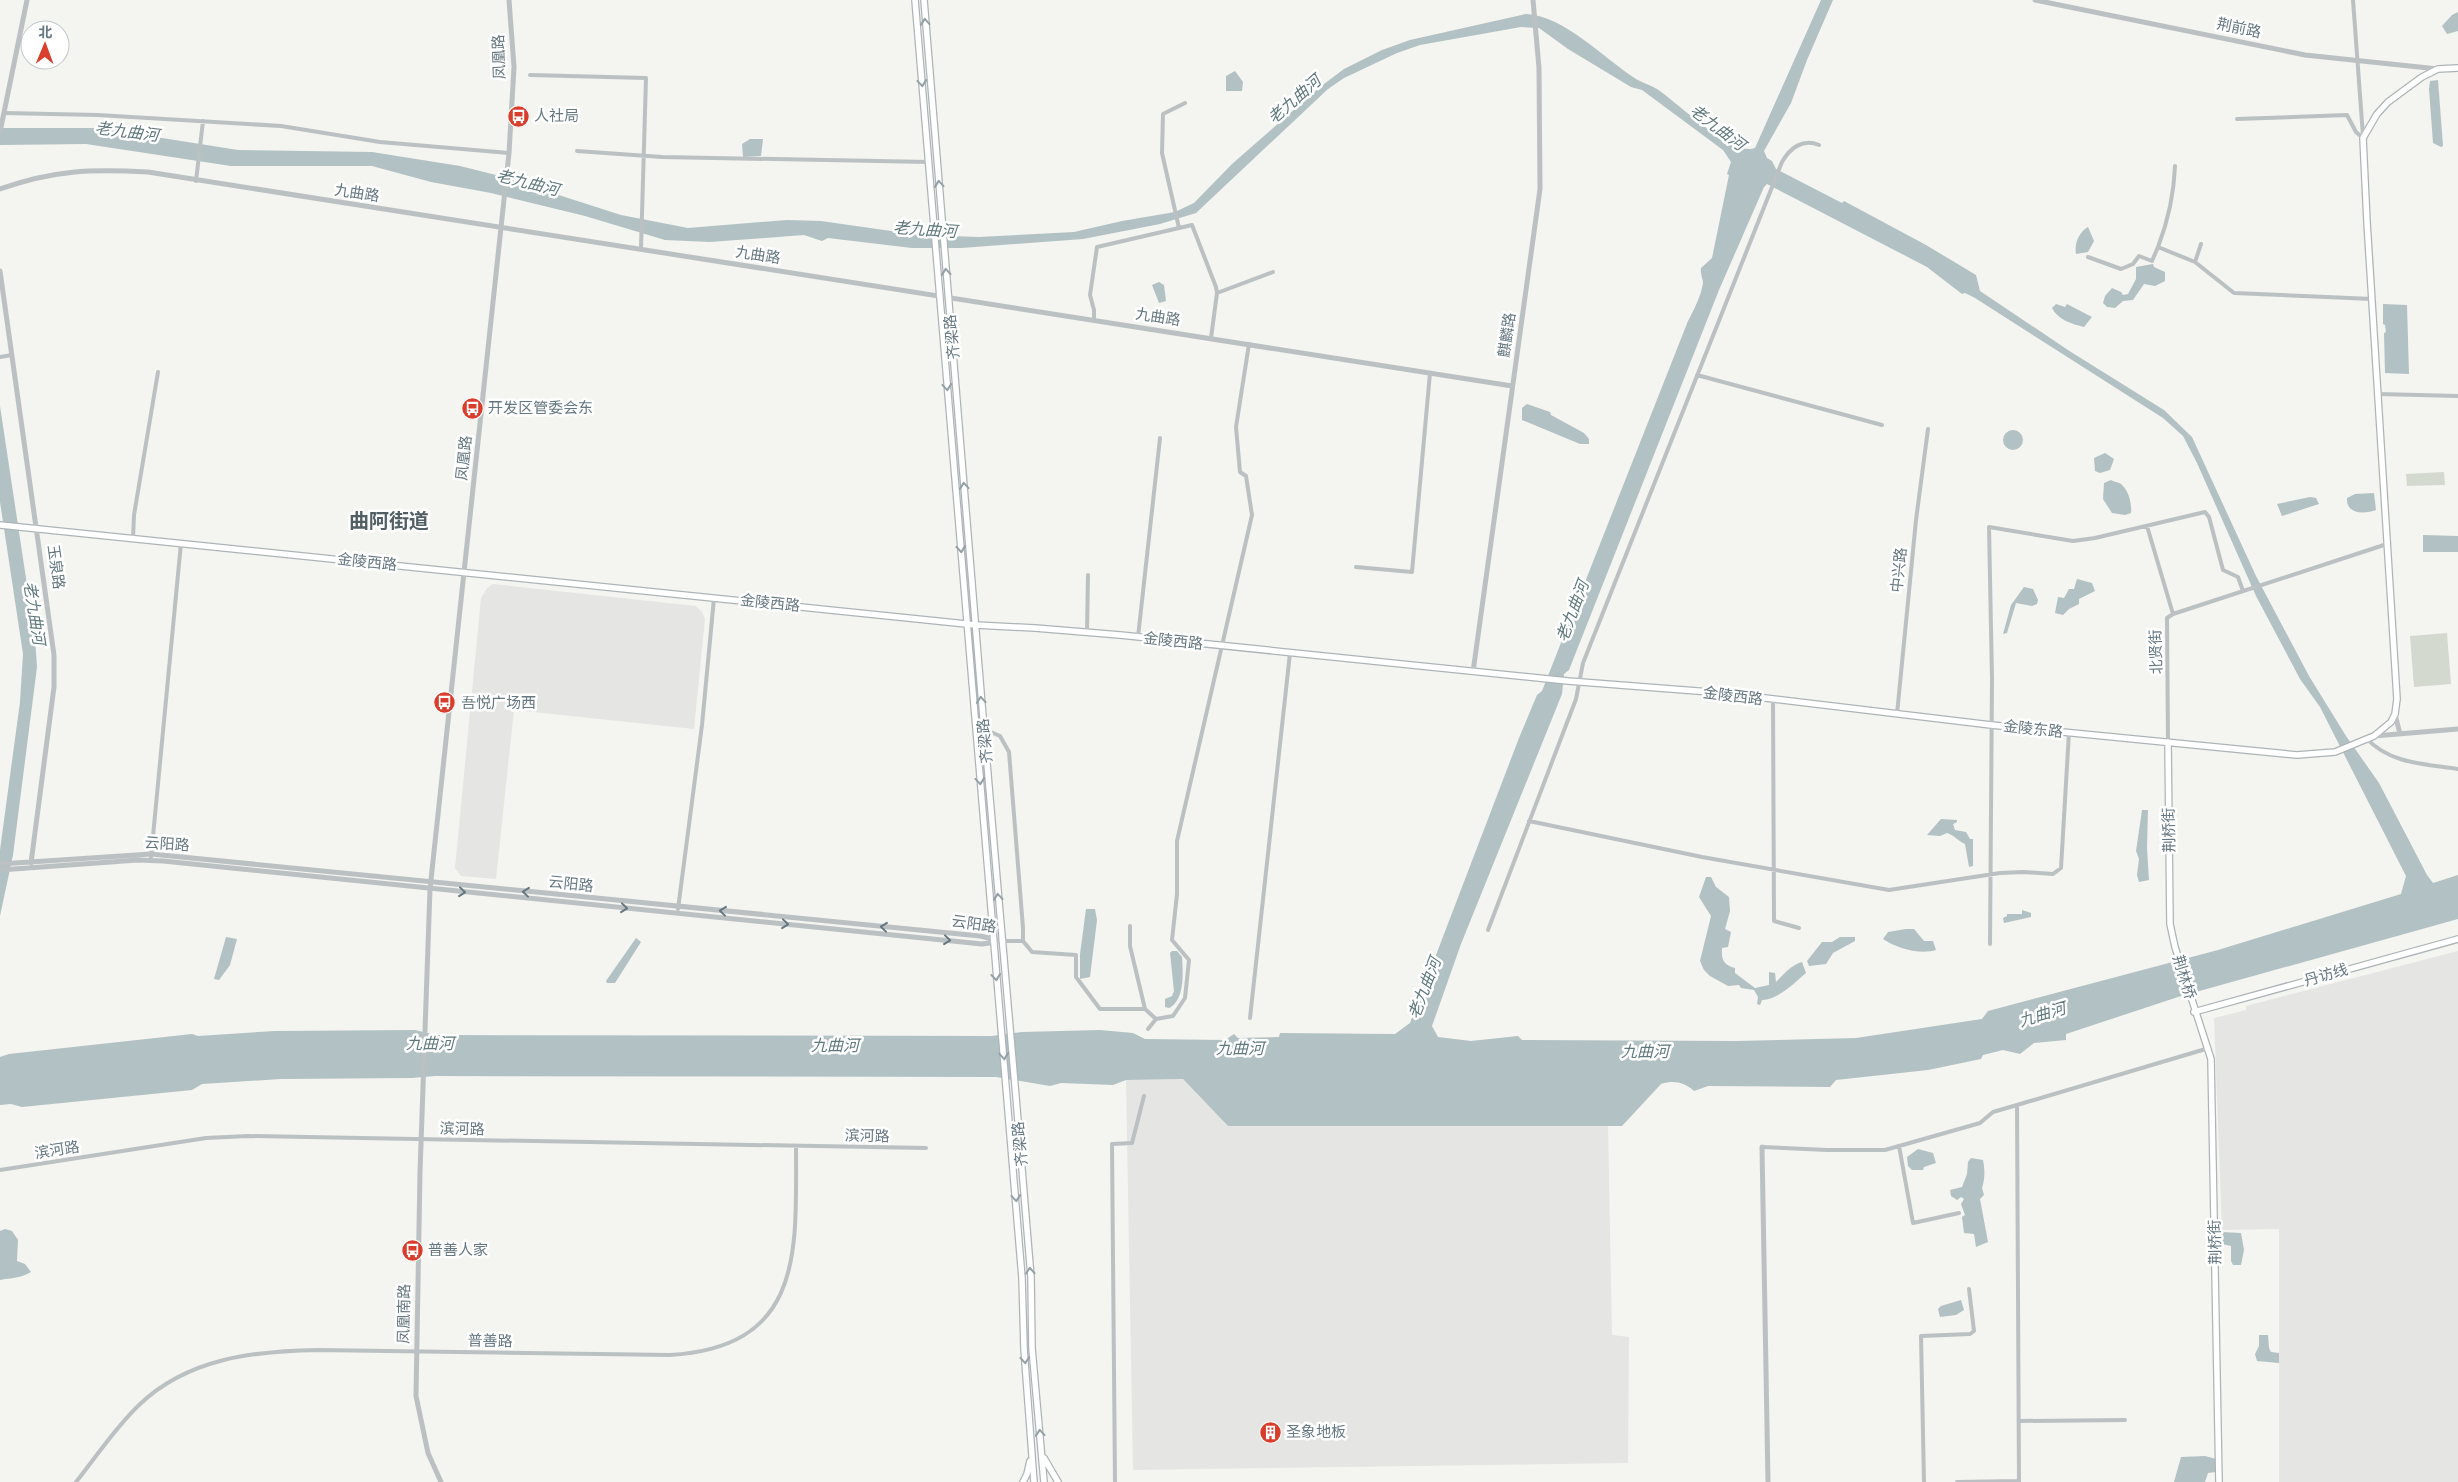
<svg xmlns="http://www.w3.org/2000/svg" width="2458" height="1482" viewBox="0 0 2458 1482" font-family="Raleway,'Noto Sans SC',sans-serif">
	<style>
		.built { fill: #e5e5e4 }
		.green { fill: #d4d9d0 }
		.water { fill: #b2c1c3; fill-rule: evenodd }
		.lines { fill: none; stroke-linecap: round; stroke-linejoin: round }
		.secondary-casing { stroke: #adb4b7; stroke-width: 8 }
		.minor { stroke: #bbc0c2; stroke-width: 4 }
		.tertiary { stroke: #bbc0c2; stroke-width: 5 }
		.secondary { stroke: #fff; stroke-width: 5.5 }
		.oneway { stroke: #93a0a6 }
		.oneway2 { stroke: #657780 }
		.labels { text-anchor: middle; stroke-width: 5; stroke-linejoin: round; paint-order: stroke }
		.street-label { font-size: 15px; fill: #657780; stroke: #fff }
		.poi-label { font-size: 15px; fill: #657780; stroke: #fff; text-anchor: start }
		.water-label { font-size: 16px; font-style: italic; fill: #60797d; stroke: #fff }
		.district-label { font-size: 20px; font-weight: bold; fill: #525f65; stroke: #fff }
	</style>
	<rect width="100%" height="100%" fill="#f4f4f0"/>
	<path class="built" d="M493 584 696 606 702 612 705 619 694 729 514 710 496 879 461 876 455 868 481 598 487 588Z
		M2458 951V1482H2279V1229L2222 1230 2214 1018 2246 1010V1006Z
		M1183 1079 1228 1126H1608L1612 1335 1629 1337 1628 1463 1133 1470 1126 1080Z"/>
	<path class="green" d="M2444 472 2445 485 2407 486 2406 474Z
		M2447 633 2451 684 2414 687 2410 636Z"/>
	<path class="water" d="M1821 0H1833L1807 60 1791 103 1764 151 1767 158 1772 161 1776 169 1842 203 1844 201 1926 245 1976 275 1980 291 2071 352 2164 410 2192 437 2256 576 2309 676 2346 736 2379 783 2427 875 2433 883 2458 875V919L2178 997 2066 1034V1040L2034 1043 2020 1054 2003 1050 1983 1055 1981 1059 1928 1070 1836 1080 1830 1087 1708 1086 1694 1091C1684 1082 1674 1080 1661 1084L1622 1126H1228L1183 1079 1126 1080 1113 1085 1061 1083 1050 1086 996 1077 435 1076 412 1078 281 1079 202 1084 192 1090 22 1107 11 1104 0 1105V1057L9 1054 192 1034 198 1036 275 1031 415 1030 436 1035 992 1036 1022 1032 1100 1030 1133 1033 1145 1039 1225 1040 1234 1034 1238 1038 1279 1037 1280 1033 1395 1034 1410 1023 1519 738 1537 695 1542 691 1688 321C1694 310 1701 296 1703 283 1703 278 1700 274 1701 268L1712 258 1729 175 1727 174 1731 162 1723 150 1642 90 1631 87 1568 49 1539 28 1521 27 1420 45 1397 53 1344 78 1328 89 1196 213 1160 224 1083 239 961 248H912L828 238 822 241 804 235 710 242 665 240 585 216 491 193 431 182 372 166H231L86 144 0 145V128H99L238 150 372 152 460 166 496 175 621 215 688 228 787 220 821 221 919 235 979 237 1074 232 1122 221 1175 212 1194 203 1232 164 1320 87 1344 69 1382 50 1410 40 1526 14C1565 16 1603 58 1636 79 1643 83 1650 85 1657 89 1677 102 1732 157 1755 148ZM1767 184 1927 267 1962 294 1965 293 1975 298 2163 418 2183 436 2197 463 2256 596 2300 679 2320 707 2406 876 2401 894 2218 950 1988 1011 1982 1019 1856 1038 1736 1041 1522 1040 1518 1036 1471 1041 1438 1037 1432 1026 1461 944 1562 694 1564 674 1569 670 1719 290 1764 187Z
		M2458 12V31L2447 34 2442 26 2452 15Z
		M1235 71 1243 82 1242 91H1226V76Z
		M2438 80 2443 146 2441 147 2433 143 2429 89 2430 81Z
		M750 139H763L761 156 743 157 742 144Z
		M2088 227 2094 241 2088 252 2076 254C2074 244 2079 232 2088 227Z
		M2153 264 2154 267 2165 272V281L2155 286 2144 284 2133 300 2123 301 2115 308 2107 307 2103 303 2105 296 2112 288 2121 292 2123 295 2128 294 2136 279V267Z
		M1159 282 1164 285 1166 301 1159 303 1152 285Z
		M2056 304 2065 307 2067 304 2092 317 2084 327C2072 324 2058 320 2052 308Z
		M2383 304 2407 305 2409 374 2385 373 2384 333 2386 332 2385 325 2383 324Z
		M1527 404 1550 412 1551 415 1584 433 1589 439V444H1580L1522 420V408Z
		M0 406 35 638 37 667 13 855 0 916V850L20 702 23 654 0 502Z
		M2003 440a10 10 0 1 1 20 0a10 10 0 1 1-20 0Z
		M2105 453 2114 459 2110 470 2100 473 2095 471 2094 458Z
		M2111 480C2114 482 2120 482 2122 485 2129 491 2132 505 2131 513L2125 515 2112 513 2103 499 2104 483Z
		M2374 493 2376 510C2365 514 2346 515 2347 498L2355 494Z
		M2310 497 2316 498 2319 504 2282 516 2277 504Z
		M2423 535 2458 536V552H2423Z
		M2077 579 2092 583 2095 591 2079 599V604L2069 609 2063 615 2055 613 2058 597 2064 598 2069 589H2074Z
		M2024 587 2033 589 2038 600 2037 604 2032 606 2016 603 2007 633 2003 634 2011 605Z
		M2142 810H2148L2147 848 2149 880 2139 882 2137 875 2139 859 2136 851Z
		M1941 819 1957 820V822L1953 824 1955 830 1966 832 1970 839H1973V866L1969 867 1965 844C1958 841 1954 835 1947 833L1940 836 1927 835Z
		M1706 877H1711L1716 887 1729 897 1730 911 1725 929 1731 932 1728 947 1722 948C1721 960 1724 965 1735 968V973L1755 988 1769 985V972L1775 973 1776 982C1784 974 1791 965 1802 962L1806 973C1793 984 1779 999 1762 1000L1760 1005 1757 1004 1758 997 1754 990 1741 988 1739 985 1728 986 1710 976 1704 970 1700 961 1711 916 1699 897Z
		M1086 909H1095L1097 920 1090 977 1080 979V954Z
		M2022 910 2031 913V917L2004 923 2003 918 2007 916V914H2022Z
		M1906 929H1914L1924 941H1933L1936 950C1920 955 1896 948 1883 939L1888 932Z
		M226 937 237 939 230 965 219 980 214 979Z
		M1840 937H1855V941L1833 953 1826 964 1809 966 1807 961 1822 942H1832Z
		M636 938 641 942 615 983H607L606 981Z
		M1172 951H1177L1182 957C1183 972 1185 1000 1169 1008L1165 1007V999L1172 996 1174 991 1170 953Z
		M1918 1149 1933 1153 1936 1163 1924 1167 1923 1170H1912L1908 1166 1907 1157Z
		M1971 1158 1983 1160C1985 1170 1985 1179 1982 1188L1984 1195 1980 1199 1988 1242 1976 1247 1974 1234 1964 1233 1962 1217 1965 1215 1961 1204 1964 1199 1961 1197 1957 1200 1951 1196 1950 1190 1962 1187 1967 1174 1968 1162Z
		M5 1229 12 1231 18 1240 17 1261 25 1264 31 1272C21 1278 11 1278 0 1280V1231Z
		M2222 1232 2241 1233 2244 1250 2241 1265H2233L2231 1261V1246L2222 1244Z
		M1961 1300 1964 1310 1956 1315 1940 1317 1938 1309 1941 1306Z
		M2259 1335H2268L2269 1348 2271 1352 2279 1353V1363L2257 1361 2255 1354 2259 1346Z
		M2205 1456 2216 1459V1472L2208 1473 2205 1482H2174L2181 1457Z"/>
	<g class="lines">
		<defs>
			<path id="secondary" d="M915 0 1022 1278 1024 1349 1034 1482
				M924 0 984 729 1016 1097 1031 1277 1032 1348 1044 1482
				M0 525 976 625 1035 628 1120 635 1568 681 1723 693 1991 725 2297 755 2335 752 2374 736 2391 722 2395 714 2397 699 2367 222 2363 138 2377 114 2388 102 2422 77 2438 69 2458 68
				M2168 742 2170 924 2175 947 2211 1059 2219 1482
				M2194 1012 2458 939
				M1044 1458 1058 1482
				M1023 1482 1027 1474 1030 1461"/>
		</defs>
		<use href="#secondary" class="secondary-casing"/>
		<path class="minor" d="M2353 0 2363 136
			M530 75 646 78 641 248
			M1185 103 1163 114 1162 153 1179 228 1192 225 1216 287 1217 293 1211 338
			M4 113 98 115 281 126 380 142 509 153
			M2237 119 2347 115 2356 132 2363 138
			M577 151 662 157 929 162
			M196 181 203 121
			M2158 247C2168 221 2174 193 2175 166
			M2088 257 2121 269 2133 264 2139 256 2152 261 2158 247 2195 262 2234 293 2372 299
			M2195 262 2201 244
			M1217 293 1273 272
			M1094 320V310L1090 295 1097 247 1179 228
			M0 357 12 355
			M1697 375 1882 425
			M2378 394 2458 396
			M2147 526 2173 614
			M133 538 134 515 158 372
			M1356 567 1412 572 1430 373
			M1087 632 1088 575
			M1138 637 1160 438
			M1773 701 1774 921 1799 928
			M1897 714 1916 520 1928 429
			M976 729H984L1000 736 1009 752 1023 928V941H1002
			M2366 738C2390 764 2425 764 2458 769
			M2168 742 2167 618 2173 614 2387 544
			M1529 821 1702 857 1889 890 2000 873 2024 872 2053 874 2061 868 2069 732
			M151 857 181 543
			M678 909 702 725 714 598
			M1488 930 1576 699 1583 663 1782 162C1790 148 1803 138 1819 145
			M1023 941 1032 952 1076 955V977L1100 1009H1145L1130 946V926
			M1990 944 1992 679 1989 527 2073 541 2095 538 2205 512 2209 517 2223 570 2238 577 2243 591
			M1145 1009 1156 1019
			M1250 1018 1290 653
			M1148 1029 1156 1019 1173 1016 1185 998 1189 960 1172 940 1177 894V841L1252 515 1246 476 1240 472 1236 427 1249 344
			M1899 1146 1913 1223 1959 1213
			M1762 1147 1827 1150H1885L1980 1123 1993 1112 2017 1105
			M0 1170 206 1138 248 1136 926 1148
			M2019 1421 2125 1420
			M76 1482C96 1457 115 1428 139 1405 188 1358 254 1351 318 1350L670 1355C805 1347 796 1250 796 1146
			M1115 1482 1112 1144 1132 1143 1144 1096
			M1924 1482 1921 1336 1970 1334 1974 1331 1969 1289
			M1957 1482 2019 1481
			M2019 1482 2017 1105 2209 1048"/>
		<path class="tertiary" d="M2035 0 2305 55 2438 69
			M0 132 27 0
			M0 189C54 170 91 169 148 172L1512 386
			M0 271 54 655V687L31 863
			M1473 672 1540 189 1539 68 1533 0
			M2395 714 2400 734
			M2374 736 2458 729
			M0 864 151 854 980 936 1002 941
			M0 870 138 860 163 861 982 944 997 942
			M1762 1147 1768 1482
			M441 1482 428 1453 416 1396 420 1172 430 889 509 153 514 67 509 0"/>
		<use href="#secondary" class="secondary"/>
	</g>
	<defs><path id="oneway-chevron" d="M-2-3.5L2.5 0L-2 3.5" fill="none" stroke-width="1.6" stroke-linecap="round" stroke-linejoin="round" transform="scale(1.25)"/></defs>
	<g class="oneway">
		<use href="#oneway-chevron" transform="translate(925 22) rotate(-95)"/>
		<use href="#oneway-chevron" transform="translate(922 83) rotate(85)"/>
		<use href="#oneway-chevron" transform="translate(939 184) rotate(-95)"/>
		<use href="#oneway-chevron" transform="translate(946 272) rotate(-95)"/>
		<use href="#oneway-chevron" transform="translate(947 387) rotate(85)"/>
		<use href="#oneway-chevron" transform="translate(964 486) rotate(-95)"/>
		<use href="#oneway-chevron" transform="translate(961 549) rotate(85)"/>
		<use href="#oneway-chevron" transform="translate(981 700) rotate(-94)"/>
		<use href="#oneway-chevron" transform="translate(980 781) rotate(85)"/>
		<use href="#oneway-chevron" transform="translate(998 897) rotate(-95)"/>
		<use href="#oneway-chevron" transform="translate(996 977) rotate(84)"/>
		<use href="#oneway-chevron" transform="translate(1004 1056) rotate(85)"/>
		<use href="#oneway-chevron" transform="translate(1016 1198) rotate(85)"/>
		<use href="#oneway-chevron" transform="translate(1030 1271) rotate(-94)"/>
		<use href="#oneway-chevron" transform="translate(1025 1360) rotate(86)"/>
		<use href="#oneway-chevron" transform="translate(1040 1433) rotate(-95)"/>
	</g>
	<g class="oneway2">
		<use href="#oneway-chevron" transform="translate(462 892) rotate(6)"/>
		<use href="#oneway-chevron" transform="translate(526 892) rotate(-174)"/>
		<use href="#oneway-chevron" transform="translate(624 908) rotate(6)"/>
		<use href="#oneway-chevron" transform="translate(723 911) rotate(-174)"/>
		<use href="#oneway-chevron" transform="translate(785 924) rotate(6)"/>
		<use href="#oneway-chevron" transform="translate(884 927) rotate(-174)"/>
		<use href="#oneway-chevron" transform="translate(947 940) rotate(6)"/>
	</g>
	<defs>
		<symbol id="bus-disc" viewBox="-11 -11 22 22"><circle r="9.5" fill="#d93e2c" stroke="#fff"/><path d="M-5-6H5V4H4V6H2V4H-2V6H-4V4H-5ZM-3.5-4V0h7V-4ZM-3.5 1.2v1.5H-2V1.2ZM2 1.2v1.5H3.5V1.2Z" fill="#fff"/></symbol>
		<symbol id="building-disc" viewBox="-11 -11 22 22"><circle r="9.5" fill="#d93e2c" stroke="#fff"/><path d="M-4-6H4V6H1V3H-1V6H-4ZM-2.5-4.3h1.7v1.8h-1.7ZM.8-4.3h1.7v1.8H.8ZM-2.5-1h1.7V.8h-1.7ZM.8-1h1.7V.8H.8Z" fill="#fff"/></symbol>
	</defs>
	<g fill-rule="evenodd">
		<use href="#bus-disc" x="506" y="104" width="25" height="25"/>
		<use href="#bus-disc" x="460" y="396" width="25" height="25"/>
		<use href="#bus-disc" x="432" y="690" width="25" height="25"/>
		<use href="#bus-disc" x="400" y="1238" width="25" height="25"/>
		<use href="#building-disc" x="1258" y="1420" width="25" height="25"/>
	</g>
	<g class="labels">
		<g class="street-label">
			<text transform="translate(2239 28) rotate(12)" y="5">荆前路</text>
			<text transform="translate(499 57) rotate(-92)" y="5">凤凰路</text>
			<text transform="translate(357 193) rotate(9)" y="5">九曲路</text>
			<text transform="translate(758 255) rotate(9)" y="5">九曲路</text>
			<text transform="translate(1158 317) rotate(9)" y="5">九曲路</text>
			<text transform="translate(1507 335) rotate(-82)" y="5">麒麟路</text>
			<text transform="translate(952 337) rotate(-95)" y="5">齐梁路</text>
			<text transform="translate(464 458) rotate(-84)" y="5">凤凰路</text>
			<text transform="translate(367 562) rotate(6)" y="5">金陵西路</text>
			<text transform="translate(56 567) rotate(82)" y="5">玉泉路</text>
			<text transform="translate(1899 570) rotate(-84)" y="5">中兴路</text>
			<text transform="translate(770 603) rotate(6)" y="5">金陵西路</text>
			<text transform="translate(1173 641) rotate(6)" y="5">金陵西路</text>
			<text transform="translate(2156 652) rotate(-92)" y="5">北贤街</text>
			<text transform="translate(1733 696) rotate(7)" y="5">金陵西路</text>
			<text transform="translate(2033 729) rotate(6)" y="5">金陵东路</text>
			<text transform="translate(985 741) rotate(-95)" y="5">齐梁路</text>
			<text transform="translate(2169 830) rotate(-91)" y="5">荆桥街</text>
			<text transform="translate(167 844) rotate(4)" y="5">云阳路</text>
			<text transform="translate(571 884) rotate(6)" y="5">云阳路</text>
			<text transform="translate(974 924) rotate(8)" y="5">云阳路</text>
			<text transform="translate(2326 975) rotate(-16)" y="5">丹访线</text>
			<text transform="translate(2184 977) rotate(73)" y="5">荆林桥</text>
			<text transform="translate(462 1129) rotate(1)" y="5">滨河路</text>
			<text transform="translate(867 1136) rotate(1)" y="5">滨河路</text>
			<text transform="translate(1020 1144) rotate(-95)" y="5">齐梁路</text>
			<text transform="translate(57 1150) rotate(-9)" y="5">滨河路</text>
			<text transform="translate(2215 1242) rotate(-91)" y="5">荆桥街</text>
			<text transform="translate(404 1314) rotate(-89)" y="5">凤凰南路</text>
			<text transform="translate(490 1341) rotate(1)" y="5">普善路</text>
		</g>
		<g class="poi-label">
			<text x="534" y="121">人社局</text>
			<text x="488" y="413">开发区管委会东</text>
			<text x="461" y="708">吾悦广场西</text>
			<text x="428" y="1255">普善人家</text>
			<text x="1286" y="1437">圣象地板</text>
		</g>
		<g class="water-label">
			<text transform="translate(1294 99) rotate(-41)" y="6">老九曲河</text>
			<text transform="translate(1718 127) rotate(37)" y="6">老九曲河</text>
			<text transform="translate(127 131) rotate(7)" y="6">老九曲河</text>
			<text transform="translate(528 182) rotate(14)" y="6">老九曲河</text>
			<text transform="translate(925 229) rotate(4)" y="6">老九曲河</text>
			<text transform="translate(1572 611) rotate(-69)" y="6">老九曲河</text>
			<text transform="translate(35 613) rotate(81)" y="6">老九曲河</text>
			<text transform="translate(1424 988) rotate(-69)" y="6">老九曲河</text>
			<text transform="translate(2042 1014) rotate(-17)" y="6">九曲河</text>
			<text x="430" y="1049">九曲河</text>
			<text x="835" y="1051">九曲河</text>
			<text x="1240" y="1054">九曲河</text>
			<text x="1645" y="1057">九曲河</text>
		</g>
		<g class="district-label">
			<text x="389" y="528">曲阿街道</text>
		</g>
	</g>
	<g transform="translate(45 45) rotate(1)"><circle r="24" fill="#ffffff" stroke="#c1c9cc"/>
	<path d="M0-4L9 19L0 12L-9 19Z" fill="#d93e2c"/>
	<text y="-8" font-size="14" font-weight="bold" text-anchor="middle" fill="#657780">北</text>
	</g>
</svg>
